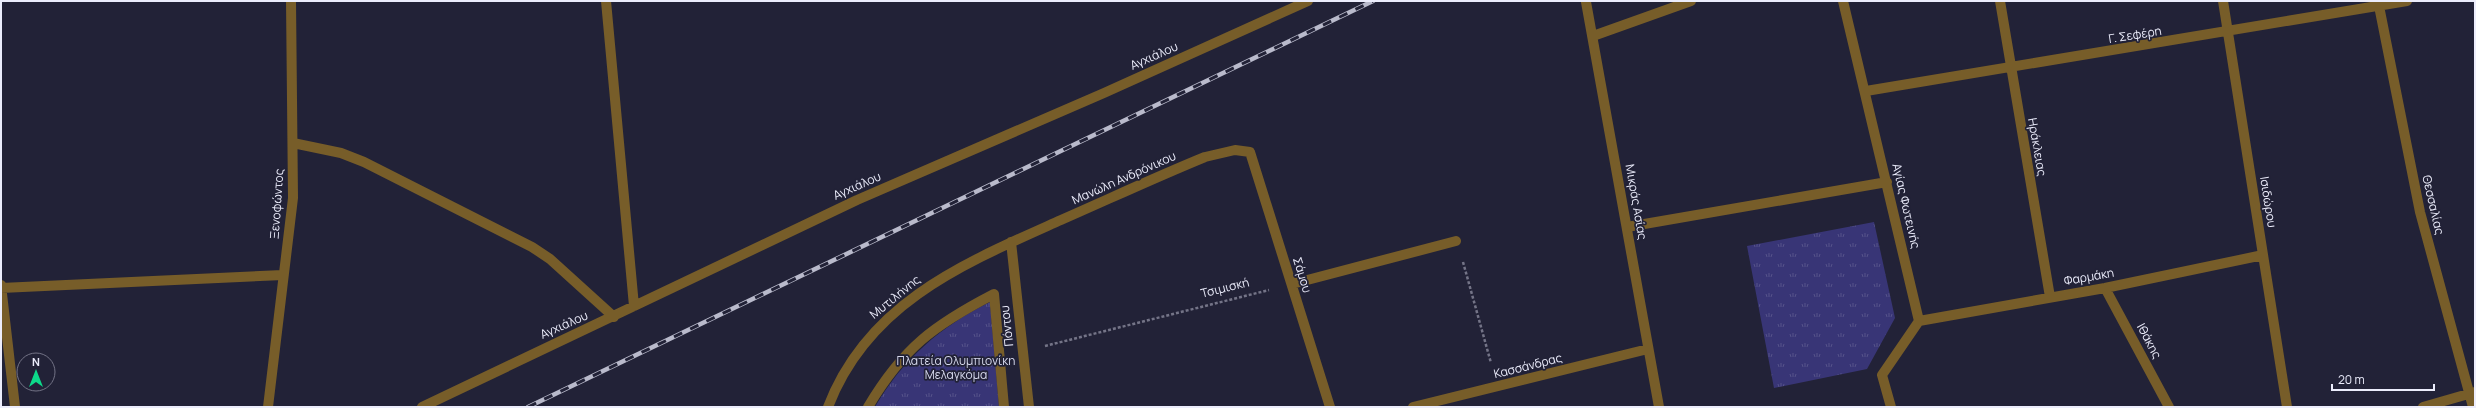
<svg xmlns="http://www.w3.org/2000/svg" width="2476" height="408" viewBox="0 0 2476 408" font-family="Manrope,sans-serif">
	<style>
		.grass { fill: url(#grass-tufts) }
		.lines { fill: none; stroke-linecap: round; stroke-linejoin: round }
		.path { stroke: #747487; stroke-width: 2.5; stroke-dasharray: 3 2; stroke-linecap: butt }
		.minor { stroke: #775d29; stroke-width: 10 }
		.rail-casing { stroke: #b9bacb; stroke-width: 4.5 }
		.rail { stroke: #222237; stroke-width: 3; stroke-dasharray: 9; stroke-linecap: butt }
		.labels { text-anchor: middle; stroke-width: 3.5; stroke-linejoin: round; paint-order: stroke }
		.street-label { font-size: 12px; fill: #ecedfc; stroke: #222237 }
		.park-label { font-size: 12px; fill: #d6d8ed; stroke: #222237 }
	</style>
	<defs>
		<pattern id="grass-tufts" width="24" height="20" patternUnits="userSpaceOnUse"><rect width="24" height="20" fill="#383576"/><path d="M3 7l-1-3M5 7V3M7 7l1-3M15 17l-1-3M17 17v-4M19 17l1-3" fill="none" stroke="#55538a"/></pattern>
	</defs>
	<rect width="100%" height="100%" fill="#222237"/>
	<path class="grass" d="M1874 222 1895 318 1867 369 1774 388 1747 246Z
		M990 302 999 407H875C903 359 940 327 990 302Z"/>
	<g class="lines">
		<path class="path" d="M1463 262 1491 363
			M1045 346 1269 290"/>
		<path class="minor" d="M606 1 634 306
			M1843 1 1919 321 1882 375 1891 407
			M2000 1 2050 297
			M2223 1 2287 407
			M1586 2 1659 407
			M2379 6 2420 212 2473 407
			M1593 36 1691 1
			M1866 91 2407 1
			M293 143 341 153 364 162 532 247 550 259 614 317
			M1627 227 1887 182
			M1011 242 1029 407
			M1292 284 1456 241
			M1 285 15 407
			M1 288 283 275
			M2105 288 2169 407
			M1919 321 2105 288 2263 255
			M268 407 293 198 291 1
			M422 407 857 200 1104 93 1308 1
			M828 407C868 302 965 263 1061 220 1109 199 1156 177 1205 157L1235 150 1250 152 1330 407
			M868 407C903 348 934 325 994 294L1004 407
			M1413 407 1648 349
			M2423 407 2475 392"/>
		<defs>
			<path id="rail" d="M528 407 1373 1"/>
		</defs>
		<use href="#rail" class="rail-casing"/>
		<use href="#rail" class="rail"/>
	</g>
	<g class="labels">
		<g class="street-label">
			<text transform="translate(2135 35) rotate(-9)" y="4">Γ. Σεφέρη</text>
			<text transform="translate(1154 56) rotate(-24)" y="4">Αγχιάλου</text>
			<text transform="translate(2037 147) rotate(80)" y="4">Ηράκλειας</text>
			<text transform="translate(1124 178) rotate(-24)" y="4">Μανώλη Ανδρόνικου</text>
			<text transform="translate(857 186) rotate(-24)" y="4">Αγχιάλου</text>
			<text transform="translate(1636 202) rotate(80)" y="4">Μικράς Ασίας</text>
			<text transform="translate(2268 202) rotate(81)" y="4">Ισιδώρου</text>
			<text transform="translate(277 204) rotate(-86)" y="4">Ξενοφώντος</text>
			<text transform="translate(2433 205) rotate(77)" y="4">Θεσσαλίας</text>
			<text transform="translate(1906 206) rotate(77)" y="4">Αγίας Φωτεινής</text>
			<text transform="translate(1302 275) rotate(73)" y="4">Σάμου</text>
			<text transform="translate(2089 277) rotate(-10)" y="4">Φαρμάκη</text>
			<text transform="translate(1225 288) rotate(-14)" y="4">Τσιμισκή</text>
			<text transform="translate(895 297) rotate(-39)" y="4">Μυτιλήνης</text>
			<text transform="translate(564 325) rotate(-24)" y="4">Αγχιάλου</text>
			<text transform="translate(1007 326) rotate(-96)" y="4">Πόντου</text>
			<text transform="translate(2149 341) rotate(62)" y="4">Ιθάκης</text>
			<text transform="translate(1528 366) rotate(-14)" y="4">Κασσάνδρας</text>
		</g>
		<g class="park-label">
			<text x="956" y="365">Πλατεία Ολυμπιονίκη<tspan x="956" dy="14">Μελαγκόμα</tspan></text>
		</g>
	</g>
	<rect width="2476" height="408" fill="none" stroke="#ecedfc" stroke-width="4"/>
	<g transform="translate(36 372)"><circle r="19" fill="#222237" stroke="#737386"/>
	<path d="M0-3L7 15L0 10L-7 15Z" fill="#0dd98a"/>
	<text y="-6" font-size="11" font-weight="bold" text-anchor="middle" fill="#ecedfc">N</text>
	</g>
	<path d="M2332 384v6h102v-6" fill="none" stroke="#ecedfc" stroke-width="2"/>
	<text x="2338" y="384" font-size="12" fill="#ecedfc" stroke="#222237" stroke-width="3" paint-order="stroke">20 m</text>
</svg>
